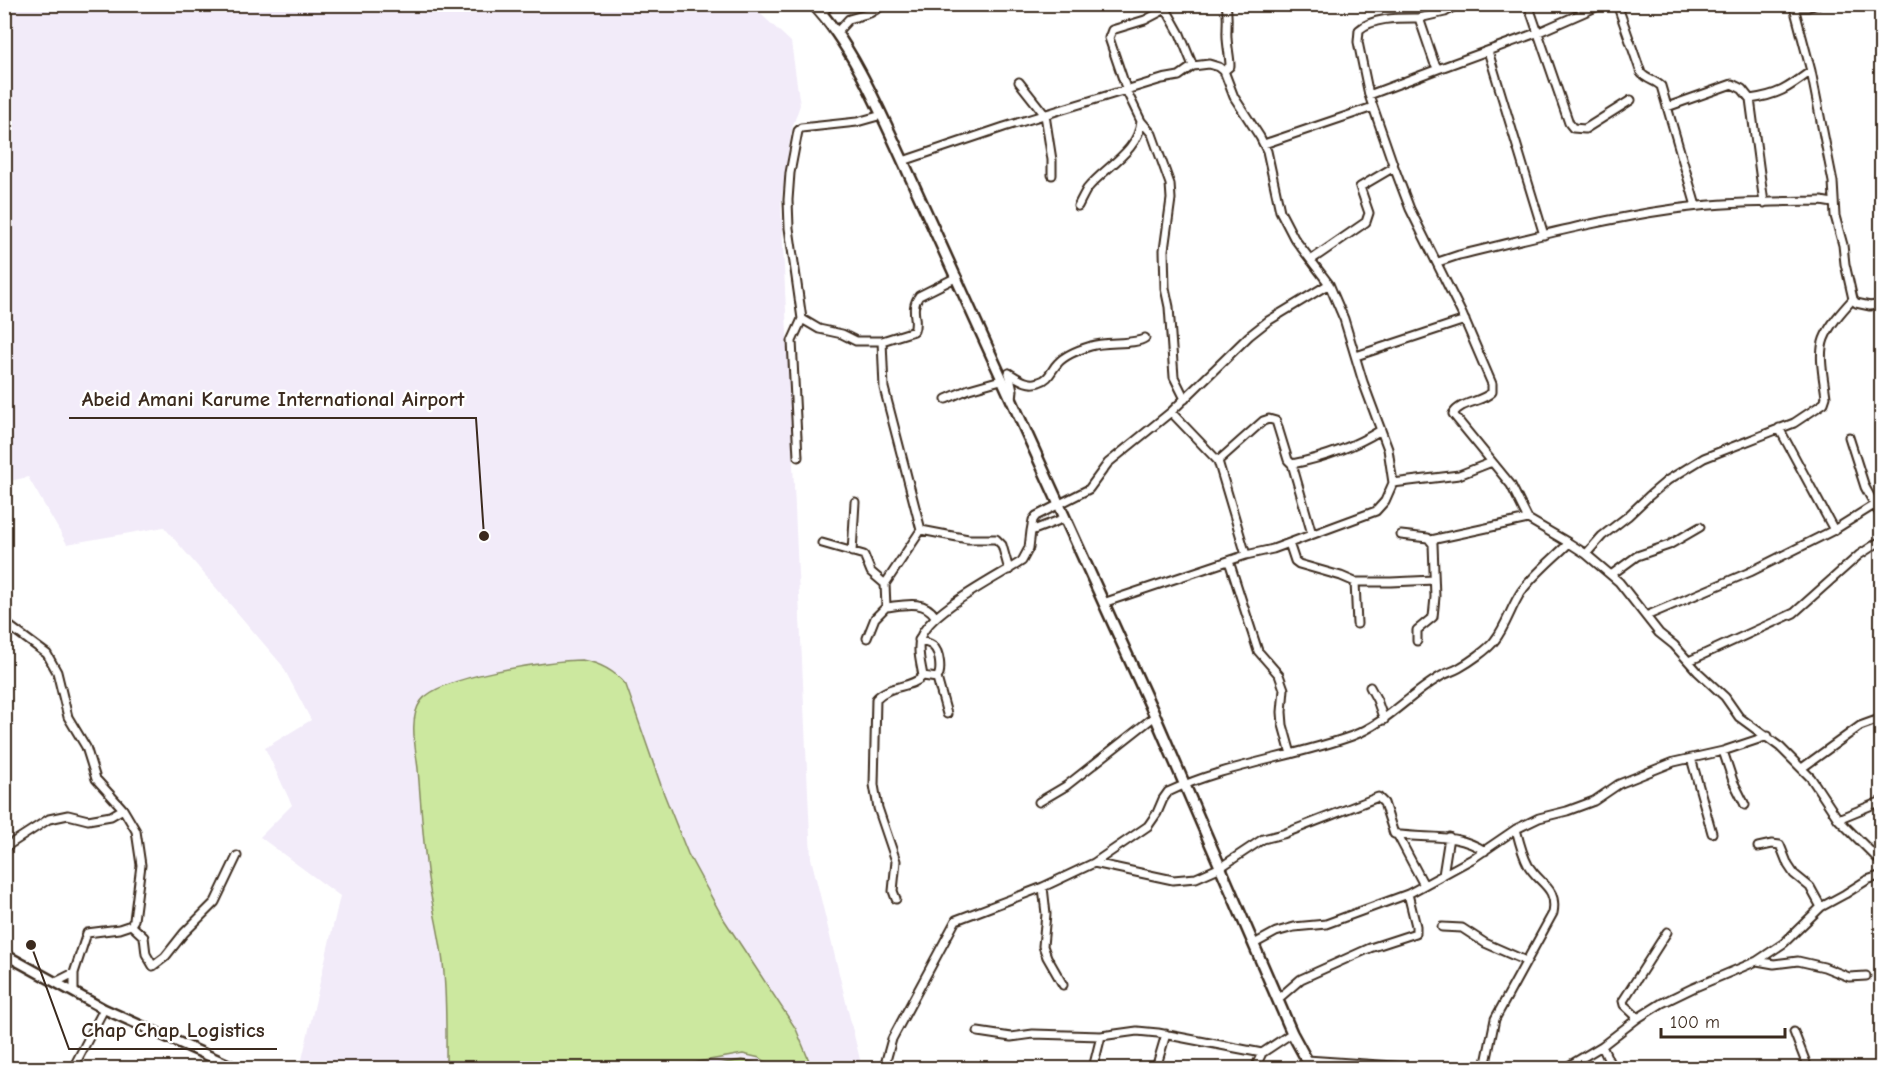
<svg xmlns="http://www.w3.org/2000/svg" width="1886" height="1073" viewBox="0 0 1886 1073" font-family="'Comic Neue',sans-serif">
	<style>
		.built { fill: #f2ebf9 }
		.green { fill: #cce89f; stroke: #84895e; stroke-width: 1.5 }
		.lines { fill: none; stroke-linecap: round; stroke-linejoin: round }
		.minor-casing { stroke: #3b2a1e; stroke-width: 11 }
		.tertiary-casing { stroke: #3b2a1e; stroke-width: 13 }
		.secondary-casing { stroke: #3b2a1e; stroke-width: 14 }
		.minor { stroke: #fff; stroke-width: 7 }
		.tertiary { stroke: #fff; stroke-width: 8 }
		.secondary { stroke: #fff; stroke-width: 9 }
		.leader { fill: none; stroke: #3b2a1e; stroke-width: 2 }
		.callout-dot { fill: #3b2a1e; stroke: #fff; stroke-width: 2 }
		.callout-label { font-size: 21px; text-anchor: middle; font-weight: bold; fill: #3b2a1e; stroke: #fff; stroke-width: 5; stroke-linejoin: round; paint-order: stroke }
	</style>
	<rect width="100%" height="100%" fill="#fff"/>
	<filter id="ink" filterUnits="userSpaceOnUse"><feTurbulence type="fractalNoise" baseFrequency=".0167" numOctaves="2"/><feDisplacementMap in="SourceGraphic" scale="12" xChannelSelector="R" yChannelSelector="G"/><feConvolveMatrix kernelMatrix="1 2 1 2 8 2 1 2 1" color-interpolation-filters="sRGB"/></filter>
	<g filter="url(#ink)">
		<path class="built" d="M5 5H751L791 42 800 105 792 128 781 202 811 858 862 1068H300L340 896 260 837 292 805 265 748 311 720 282 665 164 527 67 544 28 477 5 482Z"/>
		<path class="green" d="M582 660C600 663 614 670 626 685L664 794 688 854 723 918 796 1029 812 1068H775L760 1058 743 1054 698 1062 680 1068H446C446 1034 447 998 443 963 440 935 432 906 428 878 423 842 421 805 418 769 416 749 408 719 421 701 439 676 550 660 582 660Z
			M742 1060 762 1064 769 1068H699Z"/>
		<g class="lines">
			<defs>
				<path id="minor" d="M1164 4 1166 9 1145 20 1112 30 1109 38 1128 94 1141 121 1152 134 1170 184 1171 199 1164 250 1165 288 1169 307 1174 377 1185 399
					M1528 4 1569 123 1573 128 1585 129 1631 100
					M1617 4 1641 73C1647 80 1655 80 1661 86L1696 206
					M1818 4 1808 7H1794L1811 71 1833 182 1835 216 1843 245 1845 264 1853 299 1856 303 1870 306 1882 304
					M1166 9 1180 34 1193 66
					M822 13 831 4
					M1419 18C1400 18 1373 17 1359 30L1358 42 1369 95 1394 167 1410 209 1462 314 1492 384V392C1481 403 1461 401 1453 414L1511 485 1528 519 1569 543
					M836 33 849 19 870 13 882 6 897 4
					M1488 51 1544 235
					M1438 69 1539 32 1603 4
					M1224 71 1230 66C1230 55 1226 43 1227 30 1227 21 1228 14 1226 4
					M1019 82 1045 115 1052 160V175
					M1369 95 1438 69 1434 62 1419 18 1445 12 1458 4
					M1667 107 1732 84 1742 89 1750 99
					M1264 144 1373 107
					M903 161 1004 127 1162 79 1179 76 1193 66 1209 64 1219 67 1224 71 1234 97 1260 137 1267 151 1280 211 1294 238 1329 284 1344 319 1363 382 1388 449 1393 483 1385 501 1376 511 1273 549 1246 555 1103 603
					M1764 203 1750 99C1779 95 1788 88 1811 71
					M1078 206C1081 200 1084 194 1087 189 1104 167 1139 152 1141 121
					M1311 260 1366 222 1369 213 1360 187 1394 167
					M1438 262 1459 255C1530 238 1602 219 1674 209 1722 202 1772 202 1821 201L1833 203
					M957 277 919 296C909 310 919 319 914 331L882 341 884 388 921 530 968 539H996L1002 545 1009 570
					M802 319 819 329 842 334 856 341H882
					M1356 356 1465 320
					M1009 373C1019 379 1028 386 1039 382 1050 379 1051 370 1058 363 1065 355 1081 349 1091 346 1104 341 1136 345 1145 338
					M1009 373 1013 390 1012 400
					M946 399 969 389 1001 380
					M1171 412 1218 461 1263 421 1269 419 1276 421 1288 460 1292 464C1322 458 1355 446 1381 430
					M1849 437 1865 487 1882 518
					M798 457 792 341 802 319 789 228 788 200 790 173 798 131 801 128 857 122 882 115
					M1218 461 1246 555
					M1292 464 1312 534
					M1393 483 1459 475 1492 462
					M1834 530 1874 505
					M1031 531 1033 520 1036 516 1089 489 1108 463 1171 412 1249 336 1268 321 1329 284
					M1401 535 1428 538 1433 544 1435 597 1433 617 1417 630V641
					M1431 540 1528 519
					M822 543 864 555 871 572 885 584
					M1289 543 1295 561 1299 564 1341 576 1355 582H1391L1434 580
					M852 552 855 502
					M1586 554 1619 582 1659 633 1674 645 1698 672 1725 697 1739 717 1780 747 1811 778 1838 819 1882 863
					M1229 561 1258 651 1279 675 1284 689 1282 712 1283 725 1291 754
					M1611 575 1637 556 1669 545 1700 527
					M1355 582 1357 624
					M886 607C904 605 924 599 935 616
					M1646 616 1750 572 1834 530 1779 428
					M4 622 47 654 57 672 68 717 86 747 96 779 123 809 136 831 141 865 134 920 131 925 119 929 87 933 74 973
					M867 638 875 618 886 607 885 584 921 530
					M919 640C923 642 930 643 933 646 940 652 942 672 937 678
					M1689 661 1794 613 1859 555 1882 540
					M923 676 937 678 947 714
					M1370 687 1377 700 1384 720
					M1723 751 1733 781 1745 805
					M1691 758 1712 833
					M1802 768 1860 726 1882 718
					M1039 802 1066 786 1155 716
					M1838 819 1882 801
					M1397 834 1424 885
					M1758 847 1772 844 1780 845 1788 865 1794 874 1810 887 1821 907
					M4 848 49 819 68 815 88 820 111 816 123 809
					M1094 863 1173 880 1196 878 1221 867 1263 839 1283 834 1378 797 1384 803 1394 834C1428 840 1453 831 1485 851
					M1443 875 1449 837
					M1043 887 1046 914 1043 946 1047 957 1063 985
					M896 899 893 891 896 861 878 808 874 785 876 699C889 684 911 689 923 676 921 664 917 651 920 639 927 612 998 577 1022 561L1029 548 1031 531 1065 518
					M131 925 144 937 146 954 153 966 165 957 184 933 215 902 237 856
					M1442 927 1462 928 1485 943 1526 961
					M1254 944 1276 932 1294 927 1326 924 1408 894 1472 859 1516 829 1539 818 1567 811 1594 801 1619 784 1674 762 1723 751 1768 736
					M1757 961 1774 964 1798 961 1824 967 1849 977 1866 976
					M56 982 74 973V992
					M1278 999 1301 979 1370 948 1416 933V926L1408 894
					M1638 1018 1624 1005 1623 1001 1667 932
					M978 1032 1011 1037 1033 1034 1101 1036 1093 1068
					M1794 1032 1808 1068
					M1101 1036 1137 1031 1158 1033 1262 1053
					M1602 1046 1612 1068
					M1307 1060 1423 1068
					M73 1068 104 1009
					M884 1068 892 1039 956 920 1043 887 1094 863 1148 826 1157 813 1163 799 1168 792C1227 764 1291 758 1352 736 1385 724 1408 696 1438 678 1445 673 1452 672 1459 668 1468 663 1489 649 1495 640 1506 626 1511 607 1521 592 1534 574 1553 559 1569 543L1586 554 1602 536 1628 516 1649 496 1668 480 1704 458 1794 423 1824 403 1826 397C1824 380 1818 355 1824 339 1830 324 1843 310 1853 299
					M1156 1068 1166 1034
					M1255 1068 1262 1053 1292 1033
					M1485 1068 1495 1019 1553 913C1558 887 1539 884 1528 865 1522 854 1519 841 1516 829
					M1565 1068 1602 1046 1638 1018 1662 1003 1693 988 1757 961 1784 943 1821 907 1845 894 1867 880 1882 875"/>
				<path id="tertiary" d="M4 954 104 1009 236 1068"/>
				<path id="secondary" d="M813 4C851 43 880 111 903 161L1155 716 1292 1033 1311 1068"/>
			</defs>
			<use href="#minor" class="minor-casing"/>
			<use href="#tertiary" class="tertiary-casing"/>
			<use href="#secondary" class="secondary-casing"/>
			<use href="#minor" class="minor"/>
			<use href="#tertiary" class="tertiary"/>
			<use href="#secondary" class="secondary"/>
		</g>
	</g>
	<path class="leader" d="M484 536L476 418H69M31 945L69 1049H277"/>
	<g class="callout-dot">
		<circle cx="484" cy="536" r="6"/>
		<circle cx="31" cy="945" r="6"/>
	</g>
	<g class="callout-label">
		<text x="273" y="406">Abeid Amani Karume International Airport</text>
		<text x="173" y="1037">Chap Chap Logistics</text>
	</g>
	<rect width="1886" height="1073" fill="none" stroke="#fff" stroke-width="24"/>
	<rect x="12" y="12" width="1862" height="1049" fill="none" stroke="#3b2a1e" stroke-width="2" filter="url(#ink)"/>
	<path d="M1661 1028v9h124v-9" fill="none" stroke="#3b2a1e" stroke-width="3"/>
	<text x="1670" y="1028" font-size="18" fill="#3b2a1e" stroke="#ffffff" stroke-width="4.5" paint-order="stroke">100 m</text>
</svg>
